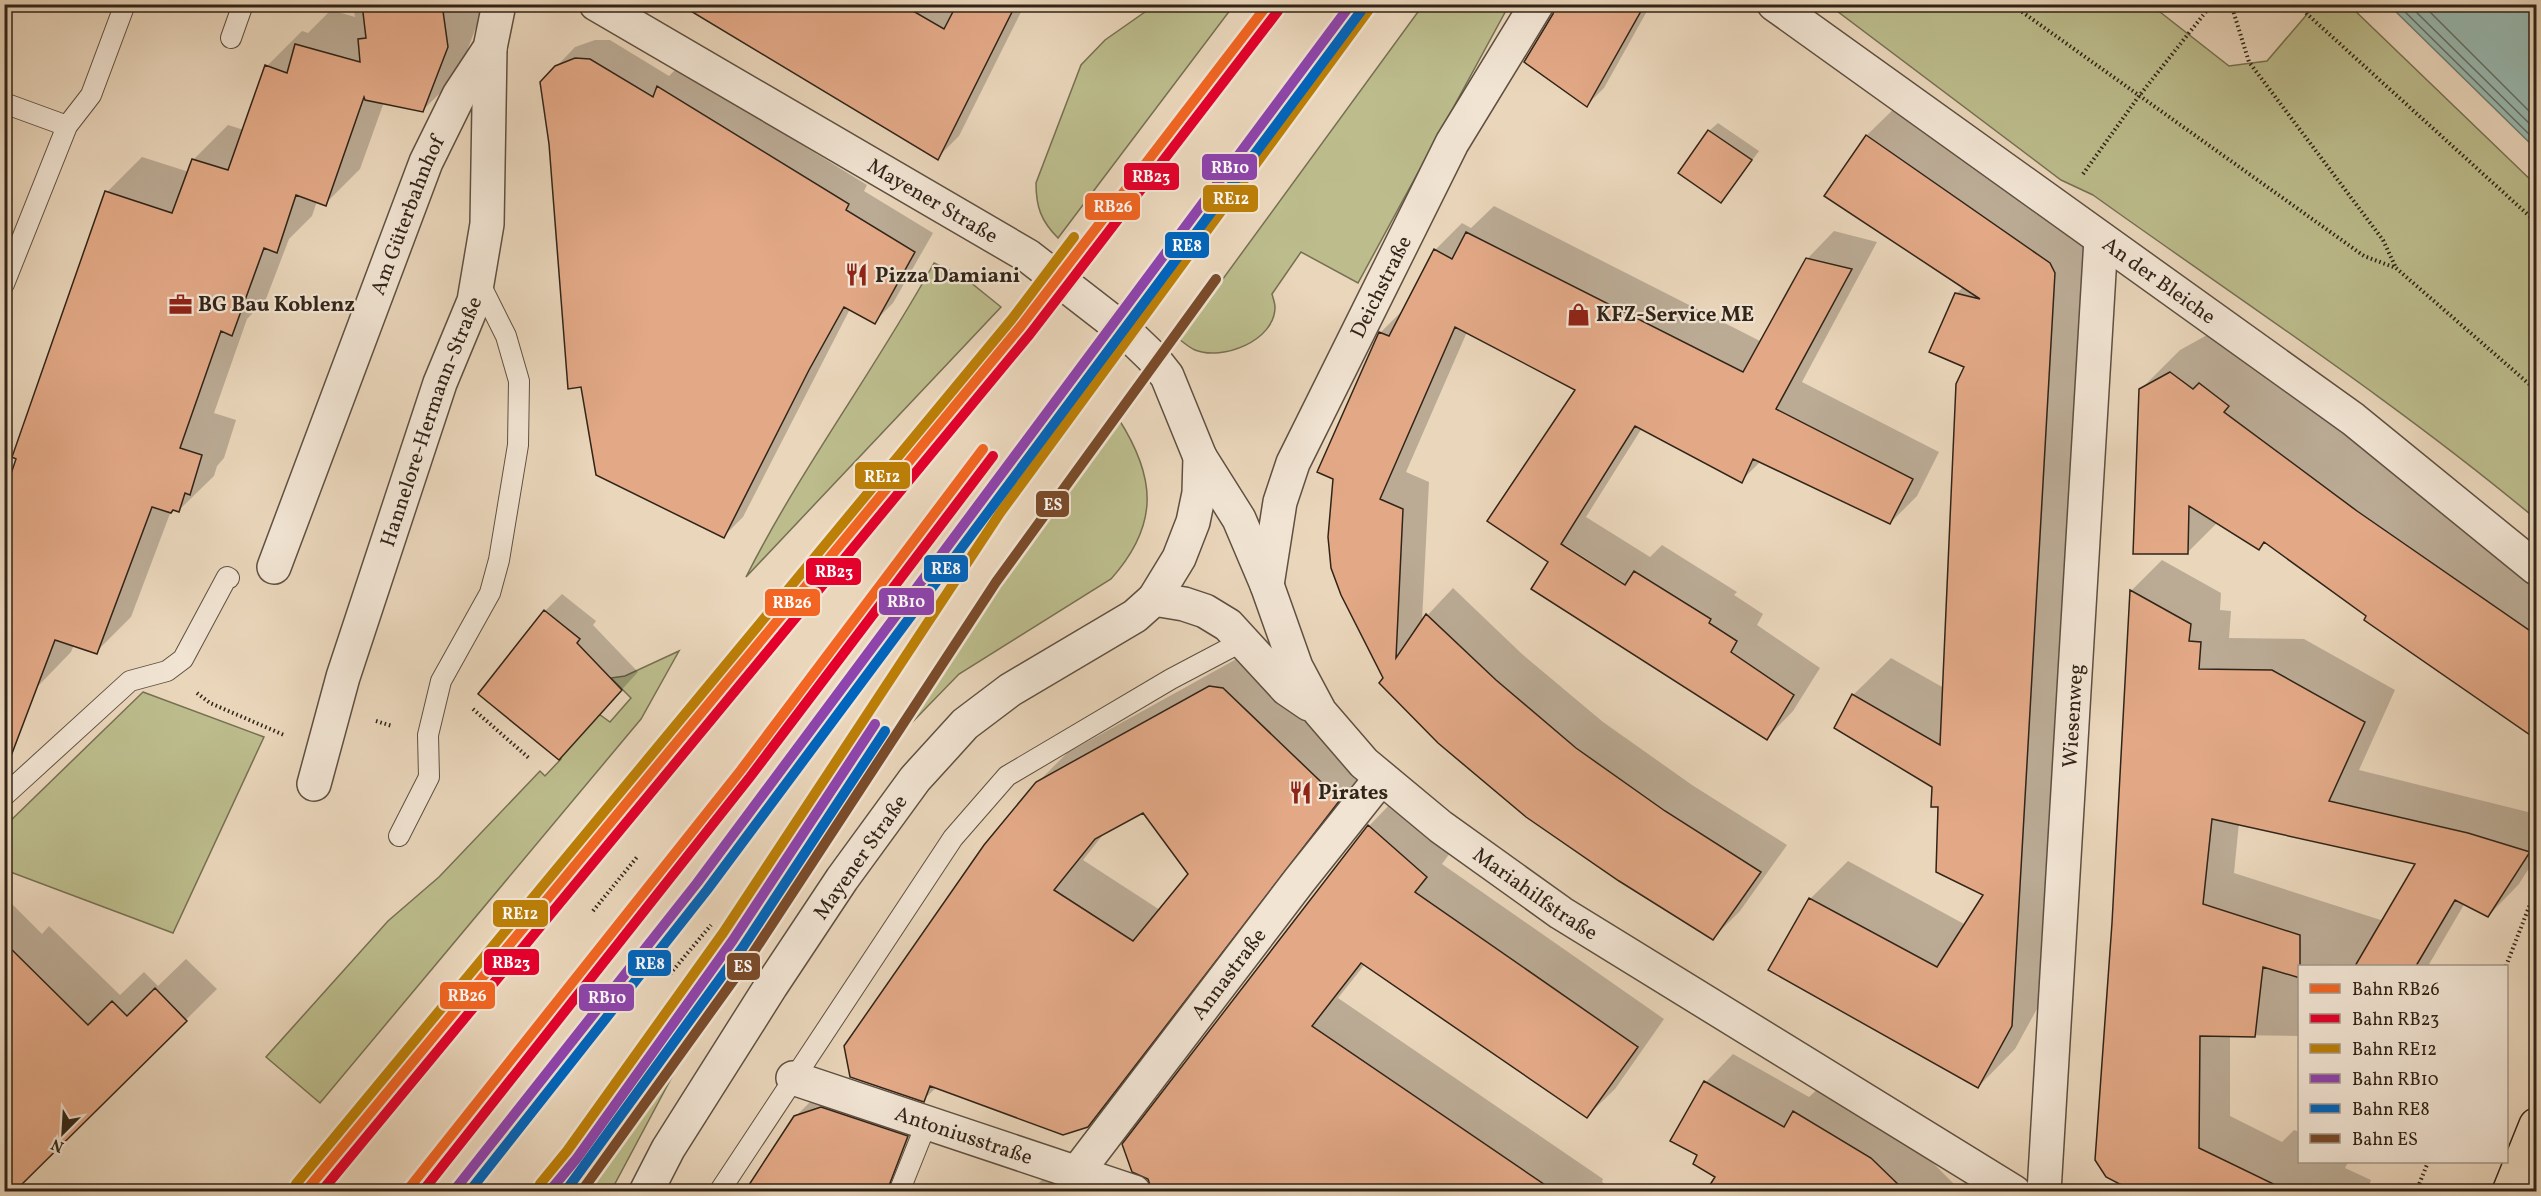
<svg xmlns="http://www.w3.org/2000/svg" width="2541" height="1196" viewBox="0 0 2541 1196" font-family="Vollkorn,serif">
	<style>
		.green { fill: #bcbc8c; stroke: #767052; stroke-width: 1.5 }
		.water { fill: #98b9b0; stroke: #6f7d73; stroke-width: 1.5 }
		.shadow { fill: #0003; fill-rule: evenodd }
		.lines { fill: none; stroke-linecap: round; stroke-linejoin: round }
		.shore { stroke: #646e64; stroke-width: 1.5 }
		.building { fill: #e3a987; stroke: #312418; stroke-width: 1.5; fill-rule: evenodd }
		.service-casing { stroke: #5f5041; stroke-width: 22 }
		.minor-casing { stroke: #5f5041; stroke-width: 36 }
		.tertiary-casing { stroke: #5f5041; stroke-width: 36 }
		.trunk-casing { stroke: #312418; stroke-width: 36 }
		.path { stroke: #312418; stroke-width: 4; stroke-dasharray: 1.5 3; stroke-linecap: butt }
		.service { stroke: #f1e4d3; stroke-width: 20 }
		.minor { stroke: #f1e4d3; stroke-width: 33 }
		.tertiary { stroke: #f1e4d3; stroke-width: 33 }
		.trunk { stroke: #ead6bb; stroke-width: 33 }
		.rail-1-casing { stroke: #f1e4d3; stroke-width: 15 }
		.rail-2-casing { stroke: #f1e4d3; stroke-width: 15 }
		.rail-3-casing { stroke: #f1e4d3; stroke-width: 15 }
		.rail-4-casing { stroke: #f1e4d3; stroke-width: 15 }
		.rail-5-casing { stroke: #f1e4d3; stroke-width: 15 }
		.rail-6-casing { stroke: #f1e4d3; stroke-width: 15 }
		.rail-1 { stroke: #f26522; stroke-width: 10 }
		.rail-2 { stroke: #e4002b; stroke-width: 10 }
		.rail-3 { stroke: #bc7f07; stroke-width: 10 }
		.rail-4 { stroke: #8e44ad; stroke-width: 10 }
		.rail-5 { stroke: #0065bd; stroke-width: 10 }
		.rail-6 { stroke: #7a4b2a; stroke-width: 10 }
		.labels { text-anchor: middle; stroke-width: 4.5; stroke-linejoin: round; paint-order: stroke }
		.street-label { font-size: 21px; fill: #312418; stroke: #f1e4d3 }
		.poi-label { font-size: 21px; font-weight: bold; fill: #312418; stroke: #f1e4d3; text-anchor: start }
		.line-badge { stroke: #f1e4d3; stroke-width: 2 }
		.badge-label { font-size: 16px; text-anchor: middle; font-weight: bold; fill: #fff }
	</style>
	<rect width="100%" height="100%" fill="#ead6bb"/>
	<filter id="stains"><feTurbulence type="fractalNoise" baseFrequency=".00333" numOctaves="4"/><feColorMatrix values="0 0 0 0 .2 0 0 0 0 .09 0 0 0 0 .02 0 0 0 .5 -.17"/></filter>
	<radialGradient id="worn" r=".72"><stop offset=".6" stop-color="#630" stop-opacity="0"/><stop offset="1" stop-color="#630" stop-opacity=".3"/></radialGradient>
	<path class="green" d="M1155 5H1234L1058 238C1041 221 1036 207 1036 183L1081 65 1105 40Z
		M1423 5H1509L1358 283 1301 252 1272 294C1273 298 1275 303 1275 307 1275 341 1222 361 1195 350 1190 348 1184 343 1179 339Z
		M1829 5H2151L2229 66 2267 61 2315 5H2349L2536 185V519C2396 402 2241 301 2093 195L2061 180Z
		M934 263 965 278 1001 307 746 577C801 468 875 370 934 263Z
		M1118 418C1156 477 1160 524 1111 579L959 674 893 742Z
		M679 651 641 719 320 1103 266 1057 388 921 439 877 540 771 545 776 561 759 559 756 592 709 610 722 631 698 611 678 625 676Z
		M143 692 264 737 173 933 5 870V826Z
		M681 1060 611 1191H581Z"/>
	<path class="water" d="M2389 5H2536V149Z"/>
	<path class="shadow" d="M353 4H482V11L458 75 423 110 384 102 360 169 325 204 317 201 312 216 289 239 266 299 247 319 214 413 236 420 224 458 217 466 214 476 178 511H171L131 617 96 652 74 645 71 652 12 713 107 192 142 157 189 172 193 160 228 125 244 130 267 66 302 31 308 33 331 10 355 17Z
		M679 4H1025L959 136 937 158Z
		M1556 4H1651L1604 88 1587 105 1554 14Z
		M595 40H610L669 76 677 68 867 185 864 191 933 233 893 303 874 322 850 309 743 517 724 536 556 67 575 47Z
		M1905 98 2087 225 2049 987 2015 1049 1978 1087 1810 899 1848 861 1966 925 1985 895 1934 786 1853 695 1891 658 1944 688 1966 367 1956 294 1963 287 1826 196 1867 135Z
		M1718 123 1759 151 1721 202 1709 131Z
		M1494 206 1762 342 1808 258 1834 231 1877 242 1802 382 1939 452 1917 496 1890 523 1761 461 1741 481 1642 428 1586 517 1650 557 1662 545 1737 592 1734 595 1763 614 1757 625 1820 668 1793 711 1767 738 1550 561 1577 390 1467 332 1406 472 1429 482 1422 621 1453 588 1522 654 1603 722 1692 785 1787 845 1740 911 1713 938 1385 678 1334 478 1319 471 1381 332 1405 308 1435 250 1462 223 1471 228ZM1565 545 1632 588 1631 591 1565 549Z
		M2209 334 2396 473 2536 570V737L2265 541 2258 548 2218 522 2187 553 2141 389 2180 350Z
		M2162 560 2221 593 2220 610 2231 611 2229 638 2304 639 2395 690 2359 770 2536 814V857L2519 884 2488 916 2465 903 2428 966H2300V1036L2230 1035V1116L2282 1142 2294 1130 2300 1132V1162H2348L2345 1168 2371 1180 2367 1192H2136L2107 1176 2113 923 2131 591ZM2239 823 2417 863 2384 921 2234 873Z
		M562 594 596 621 593 625 638 672 559 758 480 693 545 611Z
		M1240 657 1368 769 1117 1096 1087 1126 937 1087 923 1100 1037 783 1067 753ZM1143 811 1190 874 1160 910 1083 860 1105 832Z
		M1396 798 1453 849 1442 864 1664 1019 1615 1089 1587 1116 1365 964 1338 998 1603 1179 1602 1182 1617 1192H1473L1362 1116 1344 1141 1414 1192H1221L1209 1183 1124 1144 1369 826Z
		M10 902 42 934 49 926 120 995 144 972 158 986 186 959 217 989 12 1192H4V908Z
		M1733 1054 1809 1097 1822 1085 1905 1135 1962 1192H1709L1717 1176 1699 1155 1672 1140 1706 1082Z
		M850 1079 936 1108 904 1191 749 1192 795 1117 824 1088Z
		M1053 1167 1115 1192H1031Z"/>
	<g class="lines">
		<path class="shore" d="M2397 4 2536 141
			M2408 4 2536 130
			M2422 4 2536 118"/>
	</g>
	<path class="building" d="M362 4H442L448 47 423 112 365 100 364 97 326 206 296 195 277 253 264 248 232 336 221 331 180 448 202 455 190 495 185 493 179 512 173 510 171 513 152 507 97 654 55 640 8 764 4 763V495L16 459 12 457 105 191 172 213 192 159 228 170 265 65 287 73 295 44 360 62 358 39 366 38Z
		M679 4H901L944 29 957 4H1016L938 160Z
		M1556 4H1645L1587 107 1524 62 1553 14Z
		M575 58 590 59 653 97 657 86 849 204 846 210 915 252 875 324 844 307 809 370 724 538 596 475 581 387 568 389 549 144 540 82 555 66Z
		M1708 130 1752 160 1721 203 1678 173Z
		M1866 135 2050 263 2055 273 2012 1026 1978 1088 1768 970 1809 898 1937 967 1983 895 1936 872 1938 807H1931L1932 787 1834 728 1852 694 1940 745 1956 384 1964 367 1929 352 1955 293 1980 299 1824 196Z
		M1466 232 1743 372 1806 258 1852 269 1776 409 1913 479 1890 524 1753 459 1742 483 1635 426 1561 544 1625 585 1634 571 1711 619 1709 623 1737 641 1731 652 1794 695 1767 740 1531 589 1548 562 1487 521 1575 390 1455 327 1380 499 1403 509 1396 658 1426 614 1496 680 1576 748 1665 811 1761 872 1713 940 1619 881 1526 817 1438 743 1379 683 1383 678 1341 595 1331 568 1328 537 1333 479 1317 472 1379 332 1389 336 1434 249 1452 259Z
		M2170 372 2193 389 2199 383 2229 406 2224 412 2357 511 2536 635V739L2364 620 2366 616 2264 542 2259 550 2189 506 2188 554H2133L2139 389Z
		M2130 590 2191 624 2189 641 2201 642 2199 669 2272 670 2365 722 2329 801 2468 833 2530 852 2488 917 2455 900 2416 966H2355L2415 864 2212 819 2203 904 2300 935V978L2263 967 2255 1037 2200 1036 2199 1148 2288 1191H2133L2106 1177 2095 1160 2112 923Z
		M544 610 580 639 577 643 622 690 559 760 478 694Z
		M1209 686 1223 688 1340 800 1088 1127 1063 1135 930 1086 924 1102 850 1077 844 1046 984 845 1036 782ZM1143 813 1188 874 1133 941 1054 890 1095 839Z
		M1368 825 1427 877 1415 892 1638 1047 1587 1118 1361 963 1312 1026 1554 1191H1152L1148 1179 1132 1172 1122 1144Z
		M4 942 88 1025 112 1001 127 1016 155 988 187 1021 15 1191H4Z
		M1704 1081 1784 1127 1793 1111 1871 1158 1905 1191H1706L1715 1177 1693 1164 1697 1155 1670 1141Z
		M821 1107 908 1136 887 1191H745L794 1116Z"/>
	<g class="lines">
		<defs>
			<path id="service" d="M231 38 243 4
				M4 103 67 126
				M4 284 67 126 91 95 125 4
				M4 796 130 681 167 671 183 659 227 577 229 578
				M399 836 429 777 428 735 441 681 490 593 499 560 518 445 519 381 506 336 479 282
				M719 1192 953 838 1007 776 1171 679 1243 641
				M899 1192 927 1122"/>
			<g id="minor">
				<path id="s1" d="M1774 4 2353 419 2536 568"/>
				<path id="s2" d="M274 567 426 162 459 95 490 48 499 4"/>
				<path id="s3" d="M1267 585 1280 502 1293 463 1452 143 1537 4"/>
				<path id="s4" d="M314 784 343 677 440 383 474 301 487 224 490 48"/>
				<path id="s5" d="M793 1078 1134 1192"/>
				<path id="s6" d="M1078 1171 1299 881 1381 778"/>
				<path id="s7" d="M2044 1192 2101 239"/>
			</g>
			<g id="tertiary">
				<path id="s8" d="M596 4 1028 256 1126 332 1152 357 1167 376 1200 457 1199 493 1193 522 1179 558 1154 599 1135 616 1010 690 965 724 915 779 842 879 771 986 668 1149 646 1192"/>
				<path id="s9" d="M1200 457 1239 519 1267 585 1296 667 1320 712 1364 763 1441 827 1561 913 2014 1192"/>
				<path d="M1154 599 1184 604 1205 611 1228 625 1287 689 1309 704"/>
			</g>
			<path id="trunk" d="M2509 1192 2536 1125"/>
		</defs>
		<use href="#service" class="service-casing"/>
		<use href="#minor" class="minor-casing"/>
		<use href="#tertiary" class="tertiary-casing"/>
		<use href="#trunk" class="trunk-casing"/>
		<path class="path" d="M2011 4 2364 256 2396 268 2536 390
			M2231 4 2249 62 2383 240 2396 268
			M2296 4 2536 222
			M2083 174 2139 96 2212 4
			M197 693 210 703 284 735
			M473 709 530 759
			M376 721 392 726
			M593 911 637 857
			M2506 966 2536 889
			M670 974 711 925
			M2416 1192 2428 1162"/>
		<use href="#service" class="service"/>
		<use href="#minor" class="minor"/>
		<use href="#tertiary" class="tertiary"/>
		<use href="#trunk" class="trunk"/>
		<defs>
			<path id="rail-1" d="M305 1192 1021 326 1268 4
				M406 1192 741 770 983 449"/>
			<path id="rail-2" d="M321 1192 1030 334 1278 11
				M422 1192 750 777 993 456"/>
			<path id="rail-3" d="M296 1184 1012 319 1074 237
				M540 1184 567 1151 723 933 1000 513 1373 4"/>
			<path id="rail-4" d="M453 1192 697 883 1351 4
				M549 1192 577 1158 733 940 875 724"/>
			<path id="rail-5" d="M469 1192 707 890 1361 11
				M565 1192 743 947 885 731"/>
			<path id="rail-6" d="M581 1192 753 953 996 582 1216 279"/>
		</defs>
		<use href="#rail-1" class="rail-1-casing"/>
		<use href="#rail-2" class="rail-2-casing"/>
		<use href="#rail-3" class="rail-3-casing"/>
		<use href="#rail-4" class="rail-4-casing"/>
		<use href="#rail-5" class="rail-5-casing"/>
		<use href="#rail-6" class="rail-6-casing"/>
		<use href="#rail-1" class="rail-1"/>
		<use href="#rail-2" class="rail-2"/>
		<use href="#rail-3" class="rail-3"/>
		<use href="#rail-4" class="rail-4"/>
		<use href="#rail-5" class="rail-5"/>
		<use href="#rail-6" class="rail-6"/>
	</g>
	<defs>
		<symbol id="restaurant-bare" viewBox="-9 -9 18 18"><path d="M-5-6h1v4h1v-4h1v4h1v-4h1v5L-1.5 .5V6h-2V.5L-5-1ZM5-6V6H3V1.5H1.5Q1.5-4 5-6Z" fill="#8f2418" stroke="#f1e4d3" stroke-width="2.5" paint-order="stroke"/></symbol>
		<symbol id="office-bare" viewBox="-9 -9 18 18"><path d="M-6-3h4V-5.5h4V-3h4V5H-6ZM-1-4.5V-3h2v-1.5ZM-6 0V1H6V0Z" fill="#8f2418" stroke="#f1e4d3" stroke-width="2.5" paint-order="stroke"/></symbol>
		<symbol id="shop-bare" viewBox="-9 -9 18 18"><path d="M-5-2.5h2.3a2.7 3.5 0 0 1 5.4 0H5L5.5 6h-11ZM-1.5-2.5h3a1.5 2.3 0 0 0-3 0Z" fill="#8f2418" stroke="#f1e4d3" stroke-width="2.5" paint-order="stroke"/></symbol>
	</defs>
	<g fill-rule="evenodd">
		<use href="#restaurant-bare" x="840" y="258" width="33" height="33"/>
		<use href="#office-bare" x="164" y="288" width="33" height="33"/>
		<use href="#shop-bare" x="1562" y="298" width="33" height="33"/>
		<use href="#restaurant-bare" x="1284" y="776" width="33" height="33"/>
	</g>
	<g class="labels">
		<g class="street-label">
			<text dy="7" stroke="none"><textPath href="#s8" startOffset="390">Mayener Straße</textPath></text>
			<text dy="7" stroke="none"><textPath href="#s2" startOffset="376">Am Güterbahnhof</textPath></text>
			<text dy="7" stroke="none"><textPath href="#s1" startOffset="474">An der Bleiche</textPath></text>
			<text dy="7" stroke="none"><textPath href="#s3" startOffset="322">Deichstraße</textPath></text>
			<text dy="7" stroke="none"><textPath href="#s4" startOffset="381">Hannelore-Hermann-Straße</textPath></text>
			<text dy="7" stroke="none"><textPath href="#s7" startOffset="477">Wiesenweg</textPath></text>
			<text transform="translate(860 857) rotate(-55)" y="7">Mayener Straße</text>
			<text dy="7" stroke="none"><textPath href="#s9" startOffset="566">Mariahilfstraße</textPath></text>
			<text dy="7" stroke="none"><textPath href="#s6" startOffset="248">Annastraße</textPath></text>
			<text dy="7" stroke="none"><textPath href="#s5" startOffset="180">Antoniusstraße</textPath></text>
		</g>
		<g class="poi-label">
			<text x="875" y="282">Pizza Damiani</text>
			<text x="198" y="311">BG Bau Koblenz</text>
			<text x="1596" y="321">KFZ-Service ME</text>
			<text x="1318" y="799">Pirates</text>
		</g>
	</g>
	<g class="line-badge">
		<rect x="1201" y="153" width="57" height="28" rx="6" fill="#8e44ad"/>
		<rect x="1123" y="162" width="57" height="29" rx="6" fill="#e4002b"/>
		<rect x="1202" y="184" width="57" height="29" rx="6" fill="#bc7f07"/>
		<rect x="1084" y="192" width="57" height="29" rx="6" fill="#f26522"/>
		<rect x="1164" y="231" width="46" height="28" rx="6" fill="#0065bd"/>
		<rect x="854" y="461" width="57" height="29" rx="6" fill="#bc7f07"/>
		<rect x="1035" y="490" width="35" height="28" rx="6" fill="#7a4b2a"/>
		<rect x="923" y="554" width="46" height="29" rx="6" fill="#0065bd"/>
		<rect x="805" y="557" width="57" height="29" rx="6" fill="#e4002b"/>
		<rect x="878" y="587" width="57" height="29" rx="6" fill="#8e44ad"/>
		<rect x="764" y="588" width="57" height="29" rx="6" fill="#f26522"/>
		<rect x="492" y="899" width="57" height="29" rx="6" fill="#bc7f07"/>
		<rect x="483" y="948" width="57" height="28" rx="6" fill="#e4002b"/>
		<rect x="627" y="949" width="45" height="28" rx="6" fill="#0065bd"/>
		<rect x="726" y="952" width="35" height="29" rx="6" fill="#7a4b2a"/>
		<rect x="439" y="981" width="57" height="29" rx="6" fill="#f26522"/>
		<rect x="578" y="983" width="57" height="29" rx="6" fill="#8e44ad"/>
	</g>
	<g class="badge-label">
		<text x="1230" y="173">RB10</text>
		<text x="1151" y="182">RB23</text>
		<text x="1231" y="204">RE12</text>
		<text x="1113" y="212">RB26</text>
		<text x="1187" y="251">RE8</text>
		<text x="882" y="482">RE12</text>
		<text x="1053" y="510">ES</text>
		<text x="946" y="574">RE8</text>
		<text x="834" y="577">RB23</text>
		<text x="906" y="607">RB10</text>
		<text x="792" y="608">RB26</text>
		<text x="520" y="919">RE12</text>
		<text x="511" y="968">RB23</text>
		<text x="650" y="969">RE8</text>
		<text x="743" y="972">ES</text>
		<text x="467" y="1001">RB26</text>
		<text x="607" y="1003">RB10</text>
	</g>
	<rect width="2541" height="1196" fill="none" stroke="#ead6bb" stroke-width="24"/>
	<rect x="6" y="6" width="2529" height="1184" fill="none" stroke="#312418" stroke-width="3"/>
	<rect x="12" y="12" width="2517" height="1172" fill="none" stroke="#312418" stroke-width="1.5"/>
	<rect x="2298" y="965" width="210" height="198" fill="#f1e4d3" stroke="#a49788" stroke-width="1.5"/>
	<rect x="2310" y="984" width="30" height="9" fill="#f26522" stroke="#a49788" stroke-width="1.5"/>
	<text x="2352" y="995" font-size="18" fill="#312418">Bahn RB26</text>
	<rect x="2310" y="1014" width="30" height="9" fill="#e4002b" stroke="#a49788" stroke-width="1.5"/>
	<text x="2352" y="1025" font-size="18" fill="#312418">Bahn RB23</text>
	<rect x="2310" y="1044" width="30" height="9" fill="#bc7f07" stroke="#a49788" stroke-width="1.5"/>
	<text x="2352" y="1055" font-size="18" fill="#312418">Bahn RE12</text>
	<rect x="2310" y="1074" width="30" height="9" fill="#8e44ad" stroke="#a49788" stroke-width="1.5"/>
	<text x="2352" y="1085" font-size="18" fill="#312418">Bahn RB10</text>
	<rect x="2310" y="1104" width="30" height="9" fill="#0065bd" stroke="#a49788" stroke-width="1.5"/>
	<text x="2352" y="1115" font-size="18" fill="#312418">Bahn RE8</text>
	<rect x="2310" y="1134" width="30" height="9" fill="#7a4b2a" stroke="#a49788" stroke-width="1.5"/>
	<text x="2352" y="1145" font-size="18" fill="#312418">Bahn ES</text>
	<g transform="translate(63 1133) rotate(204)" stroke="#f1e4d3" stroke-width="4.5" paint-order="stroke">
	<path d="M0-4.5L10 22L0 15L-10 22Z" fill="#312418"/>
	<text y="-9" font-size="16" font-weight="bold" text-anchor="middle" fill="#312418">N</text>
	</g>
	<rect width="100%" height="100%" filter="url(#stains)"/>
	<rect width="100%" height="100%" fill="url(#worn)"/>
</svg>
